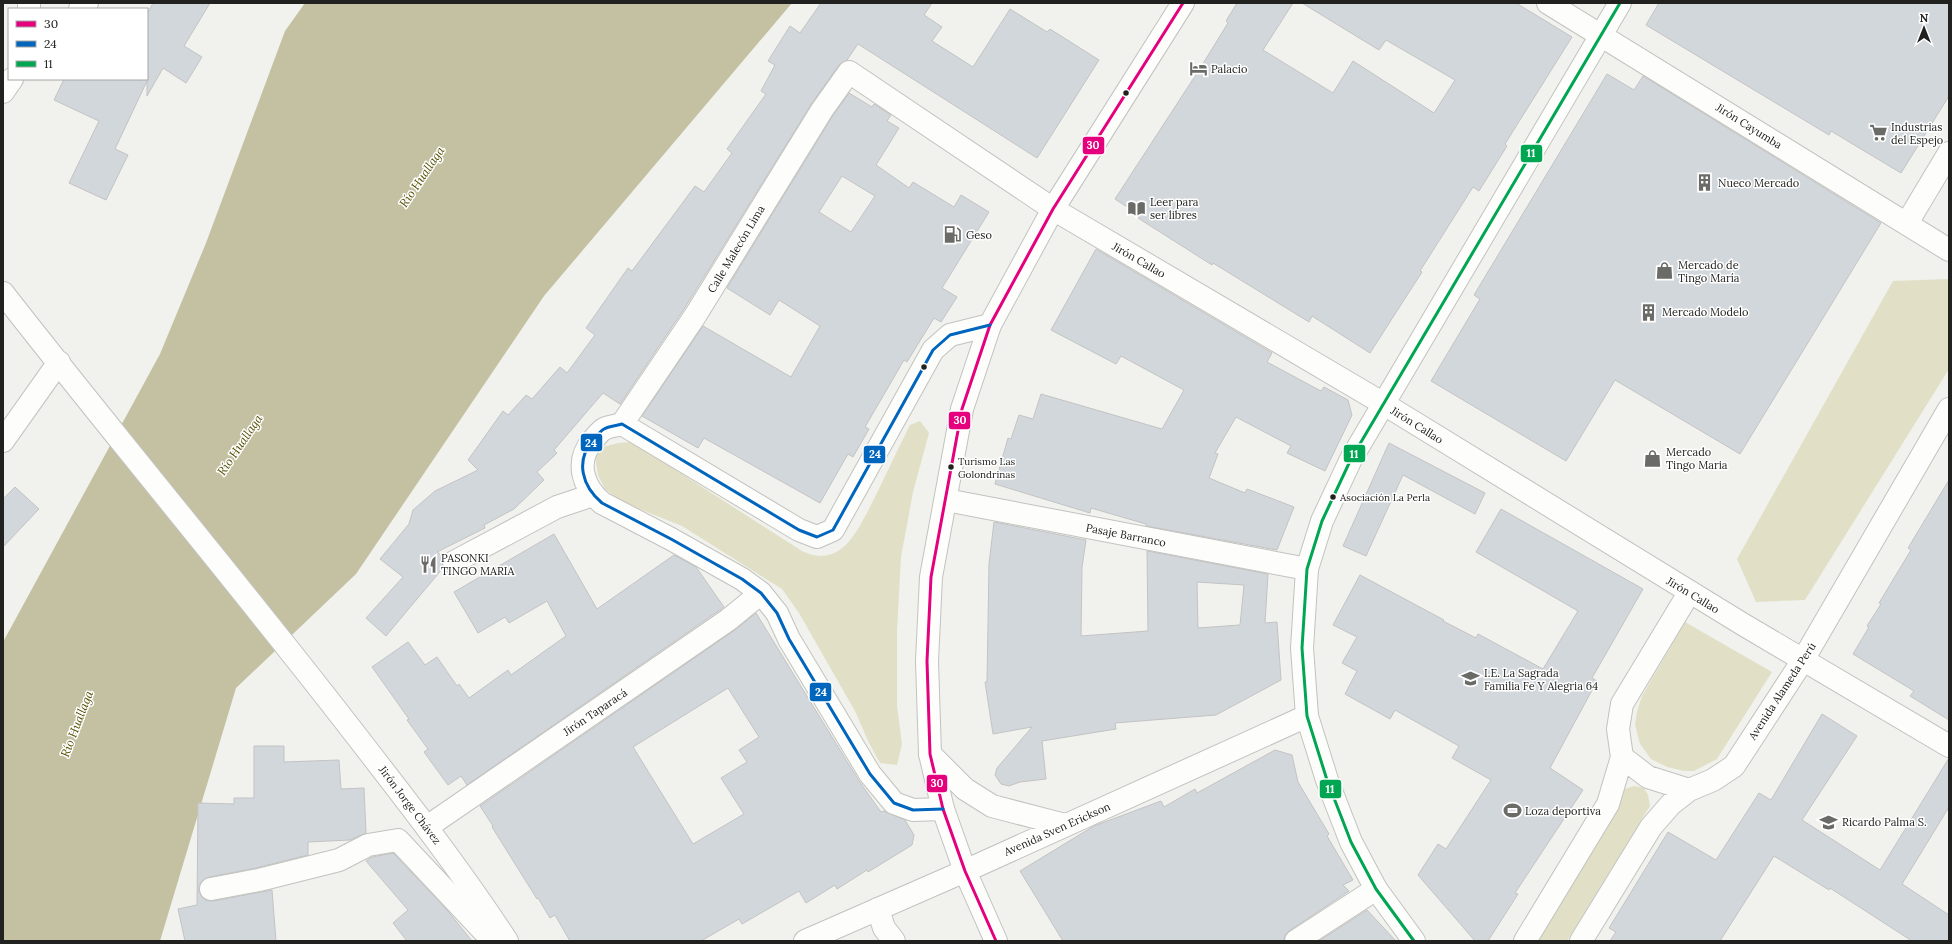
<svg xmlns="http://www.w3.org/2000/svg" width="1952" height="944" viewBox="0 0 1952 944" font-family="Lora,serif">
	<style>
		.green { fill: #e1e0c6 }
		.water { fill: #c4c1a3 }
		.building { fill: #d2d7dc; stroke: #c3c3c3; fill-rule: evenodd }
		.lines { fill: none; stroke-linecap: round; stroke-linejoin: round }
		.minor-casing { stroke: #c2c2bf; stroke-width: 24 }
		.major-casing { stroke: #c2c2bf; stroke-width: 24 }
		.highway-casing { stroke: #c2c2bf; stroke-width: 24 }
		.minor { stroke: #fdfdfc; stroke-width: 22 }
		.major { stroke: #fdfdfc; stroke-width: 22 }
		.highway { stroke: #fdfdfc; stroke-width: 22 }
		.bus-1-casing { stroke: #fff; stroke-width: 6 }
		.bus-2-casing { stroke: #fff; stroke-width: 6 }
		.bus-3-casing { stroke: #fff; stroke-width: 6 }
		.bus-1 { stroke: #e5007d; stroke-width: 3 }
		.bus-2 { stroke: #0065bd; stroke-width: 3 }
		.bus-3 { stroke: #00a651; stroke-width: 3 }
		.bus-dot { fill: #21211f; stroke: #fff; stroke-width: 1.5 }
		.labels { text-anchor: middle; stroke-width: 3; stroke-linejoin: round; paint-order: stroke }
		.bus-label { font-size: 10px; fill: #21211f; stroke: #fff; text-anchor: start }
		.poi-label { font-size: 11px; fill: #21211f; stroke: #fff; text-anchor: start }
		.street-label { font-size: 11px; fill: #21211f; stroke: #fff }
		.water-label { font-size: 12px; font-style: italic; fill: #554f02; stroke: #fff }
		.line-badge { stroke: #fff; stroke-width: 1.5 }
		.badge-label { font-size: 11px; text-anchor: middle; font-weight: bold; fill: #fff }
	</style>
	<rect width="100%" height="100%" fill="#f1f1ed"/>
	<path class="green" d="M1949 279V369L1805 600 1756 602 1737 559 1893 281Z
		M920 421 929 433 913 492 901 557 897 632V706L902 744 897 765 880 763 869 743 855 711 799 613 782 589 682 526 622 502 605 489 598 475 595 456 603 447 618 443 632 442 647 449 688 478 802 551C815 558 830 558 842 548 853 540 860 525 867 513 882 484 895 454 910 425Z
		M1685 622 1772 672 1717 759 1694 771H1684L1667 767 1651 759 1640 744 1635 725 1637 712 1642 696Z
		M1634 786 1644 788 1648 795 1650 806 1567 941H1533L1625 789Z"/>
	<path class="water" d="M305 3H792L544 296 356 574 236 688 160 941H3V642L160 354 206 243 285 31Z"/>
	<path class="building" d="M153 3H210L184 46 202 57 186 83 163 68 147 96V81L115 149 128 155 106 200 69 183 99 121 54 100 64 79H147V14Z
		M821 3H932L924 15 942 27 932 41 973 67 1010 9 1047 32 1050 29 1099 60 1037 158 858 44 847 60 839 65 812 103 684 309 620 404 603 393 554 450 557 453 537 472 544 480 514 509 484 525 485 528 437 552 443 556 442 562 443 568 386 636 366 618 403 577 380 559 409 524 413 510 435 491 478 470 468 460 503 411 508 415 526 395 532 399 560 367 567 373 595 335 586 328 628 268 632 271 695 186 704 192 732 153 727 149 766 94 761 91 775 65 768 61 790 26 800 33Z
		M1237 3H1293L1263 50 1333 93 1353 61 1434 113 1455 80 1386 40 1379 50 1302 3H1516L1572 37 1505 144 1507 146 1479 191 1473 187 1420 271 1422 272 1370 353 1312 316 1309 322 1213 263 1212 265 1138 218 1139 215 1115 199 1199 70 1228 23 1226 21Z
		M1659 3H1949V96L1901 173 1831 131 1829 135 1646 25Z
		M1607 74 1634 90 1643 76 1881 223 1740 454 1615 380 1566 461 1431 381 1480 299 1474 295Z
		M849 93 872 107 874 104 891 115 887 121 899 128 876 165 909 188 913 182 954 207 961 195 989 212 942 288 957 297 941 322 934 318 907 362 904 360 865 427 869 429 853 457 848 454 820 503 704 438 698 448 642 416 703 326 791 377 820 326 779 300 770 315 727 288 832 117ZM842 176 875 196 851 232 819 212Z
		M1096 249 1272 353 1267 362 1321 391 1324 387 1348 400 1352 415 1325 471 1287 453 1291 446 1236 417 1215 453 1218 454 1209 478 1245 493 1247 489 1294 507 1277 550 1146 526V524L1091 508 1090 513 995 484 1008 438 1011 439 1019 415 1033 419 1041 394 1162 429 1184 390 1121 356 1116 364 1051 330Z
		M1389 443 1485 493 1475 514 1403 475 1366 556 1343 546Z
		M1949 480V720L1910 696 1914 691 1853 654 1869 627 1867 626 1881 604 1879 603 1911 550 1908 548Z
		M15 487 39 509 3 547V499Z
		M1501 509 1643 589 1592 678 1597 681 1550 768 1583 790 1515 893 1518 894 1488 941H1475L1418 875 1438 844 1446 849 1491 780 1452 758 1459 746 1395 710 1390 719 1345 694 1357 671 1342 663 1357 637 1333 625 1360 575 1444 620 1443 621 1476 638 1478 634 1543 669 1578 611 1476 552Z
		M994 522 1086 540 1082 567 1081 636 1148 631 1147 551 1268 574 1265 623 1277 622 1281 680 1216 715 1115 723 1116 729 1042 741 1046 779 1020 782 1009 786 1001 784 995 775 997 768 1032 727 993 734 985 682H987L989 564ZM1197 582 1244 585 1240 625 1198 628Z
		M554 534 597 609 674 555 696 567 724 607 467 785 461 776 448 785 424 752 428 749 407 720 409 719 372 667 408 642 425 665 437 657 457 686 459 684 469 698 508 670 511 675 566 636 547 601 509 623 505 617 478 633 454 592Z
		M756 613 859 781 881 812 884 811 905 820 914 835 912 845 868 872 867 870 837 889 835 885 806 903 799 891 742 924 739 919 701 941H570L555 915 550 918 538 898 537 899 492 827 493 826 480 806 735 630ZM728 688 759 737 739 750 747 762 721 778 744 814 693 844 633 747Z
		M1822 714 1857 736 1802 820 1880 870 1949 758V807L1902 884 1949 915V941H1912L1830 888 1829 890 1774 856 1720 941H1610L1616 932 1609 928 1668 832 1716 860 1759 793 1771 800Z
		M254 746H284V762L339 760 341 789 364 788 366 833 350 840 308 842V855L256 868 209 877 203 880 199 885V892L202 897 207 901H213L272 890 276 941H185L178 909 197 905 198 803 234 804V798H254Z
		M1275 750 1292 755 1298 782 1329 834 1327 836 1353 880 1343 885 1349 891 1289 931 1285 935 1284 941H1063L1020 871 1094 826 1161 801 1164 807 1195 789 1197 793Z
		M393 853 447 910 472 941H407L393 923 408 910 366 861 372 857Z
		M1367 910 1396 941H1319Z"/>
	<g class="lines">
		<defs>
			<path id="minor" d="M1548 3 1949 250
				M80 9 87 3
				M1907 223 1949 153
				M622 424 695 316 822 110 849 72 1053 209 1384 404 1744 625 1949 746
				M946 500 1307 569
				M454 562 557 507 593 495
				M930 754 965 789 992 806 1065 825
				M1622 757 1648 777 1689 790
				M943 809 913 810 894 803 870 774 789 639 777 613 761 593 742 579 671 539 602 503C582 486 575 461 593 440 596 437 600 431 604 429 609 426 616 426 622 424L799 530 817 537 833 530 933 350 950 335 990 325
				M427 827 728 620 761 593
				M965 871 1307 716
				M211 889 259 880 339 860 368 845 398 840 493 941
				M878 909 884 928 894 941
				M1296 941 1376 889
				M1525 941 1608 804 1622 757 1618 729 1622 704 1689 593
				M1581 941 1651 827 1671 804 1689 790 1713 780 1734 766 1803 660 1949 409"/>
			<path id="major" d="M29 3V9
				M3 92 12 79
				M3 293C116 438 235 579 348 725 403 796 458 866 507 941
				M3 441 59 362
				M805 941 965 871"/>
			<path id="highway" d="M996 941 965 871 943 809 930 754 927 661 931 577 962 409 990 325 1053 209 1183 3
				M1414 941 1376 889 1351 842 1327 780 1307 716 1302 648 1307 569 1322 521 1351 459 1620 3"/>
		</defs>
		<use href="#minor" class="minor-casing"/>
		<use href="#major" class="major-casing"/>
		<use href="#highway" class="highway-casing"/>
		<use href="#minor" class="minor"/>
		<use href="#major" class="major"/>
		<use href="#highway" class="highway"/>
		<defs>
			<path id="bus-1" d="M996 941 965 871 943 809 930 754 927 661 931 577 962 409 990 325 1053 209 1183 3"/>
			<path id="bus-2" d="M943 809 913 810 894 803 870 774 789 639 777 613 761 593 742 579 671 539 602 503C582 486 575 461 593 440 596 437 600 431 604 429 609 426 616 426 622 424L799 530 817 537 833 530 933 350 950 335 990 325"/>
			<path id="bus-3" d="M1414 941 1376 889 1351 842 1327 780 1307 716 1302 648 1307 569 1322 521 1351 459 1620 3"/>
		</defs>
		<use href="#bus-1" class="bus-1-casing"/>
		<use href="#bus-2" class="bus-2-casing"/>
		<use href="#bus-3" class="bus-3-casing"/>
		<use href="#bus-1" class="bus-1"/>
		<use href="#bus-2" class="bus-2"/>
		<use href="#bus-3" class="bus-3"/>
	</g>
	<defs>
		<symbol id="hotel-bare" viewBox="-9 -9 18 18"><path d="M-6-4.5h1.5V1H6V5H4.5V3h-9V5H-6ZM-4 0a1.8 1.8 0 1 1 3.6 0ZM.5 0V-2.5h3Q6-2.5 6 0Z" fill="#6a6a67" stroke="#fff" stroke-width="2.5" paint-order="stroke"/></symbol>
		<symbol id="supermarket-bare" viewBox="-9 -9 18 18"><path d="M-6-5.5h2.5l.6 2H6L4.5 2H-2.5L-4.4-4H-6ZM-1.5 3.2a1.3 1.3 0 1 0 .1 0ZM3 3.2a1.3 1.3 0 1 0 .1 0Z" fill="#6a6a67" stroke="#fff" stroke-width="2.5" paint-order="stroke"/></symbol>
		<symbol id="building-bare" viewBox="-9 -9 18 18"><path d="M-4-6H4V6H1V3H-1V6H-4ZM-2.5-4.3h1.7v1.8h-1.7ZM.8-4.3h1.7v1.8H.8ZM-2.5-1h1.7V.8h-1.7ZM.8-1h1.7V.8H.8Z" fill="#6a6a67" stroke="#fff" stroke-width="2.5" paint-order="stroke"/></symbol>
		<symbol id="library-bare" viewBox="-9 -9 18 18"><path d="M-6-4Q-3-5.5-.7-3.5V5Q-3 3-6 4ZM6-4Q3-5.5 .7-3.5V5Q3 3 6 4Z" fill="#6a6a67" stroke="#fff" stroke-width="2.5" paint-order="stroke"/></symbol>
		<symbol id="fuel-bare" viewBox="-9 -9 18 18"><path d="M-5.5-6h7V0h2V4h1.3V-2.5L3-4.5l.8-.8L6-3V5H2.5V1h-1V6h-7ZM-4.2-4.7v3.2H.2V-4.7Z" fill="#6a6a67" stroke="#fff" stroke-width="2.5" paint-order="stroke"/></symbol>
		<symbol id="shop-bare" viewBox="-9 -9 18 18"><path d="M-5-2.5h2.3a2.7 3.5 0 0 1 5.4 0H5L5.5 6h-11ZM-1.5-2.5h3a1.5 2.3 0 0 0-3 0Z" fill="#6a6a67" stroke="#fff" stroke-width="2.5" paint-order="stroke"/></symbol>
		<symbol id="restaurant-bare" viewBox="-9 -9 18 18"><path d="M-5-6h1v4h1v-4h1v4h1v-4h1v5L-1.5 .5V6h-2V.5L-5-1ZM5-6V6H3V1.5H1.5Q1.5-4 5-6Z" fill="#6a6a67" stroke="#fff" stroke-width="2.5" paint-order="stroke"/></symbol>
		<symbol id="school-bare" viewBox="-9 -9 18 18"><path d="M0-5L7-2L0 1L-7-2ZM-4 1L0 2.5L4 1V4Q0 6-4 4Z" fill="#6a6a67" stroke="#fff" stroke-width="2.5" paint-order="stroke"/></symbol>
		<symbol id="stadium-bare" viewBox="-9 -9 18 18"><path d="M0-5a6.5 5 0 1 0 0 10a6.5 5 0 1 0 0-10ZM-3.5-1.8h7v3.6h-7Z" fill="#6a6a67" stroke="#fff" stroke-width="2.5" paint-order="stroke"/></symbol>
	</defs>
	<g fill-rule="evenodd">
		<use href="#hotel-bare" x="1186" y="56" width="25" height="25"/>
		<use href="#supermarket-bare" x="1866" y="120" width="25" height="25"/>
		<use href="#building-bare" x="1692" y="170" width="25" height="25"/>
		<use href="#library-bare" x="1124" y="196" width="25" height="25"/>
		<use href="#fuel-bare" x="940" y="222" width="25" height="25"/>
		<use href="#shop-bare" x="1652" y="258" width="25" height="25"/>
		<use href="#building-bare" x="1636" y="300" width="25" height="25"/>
		<use href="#shop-bare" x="1640" y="446" width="25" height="25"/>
		<use href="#restaurant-bare" x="416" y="552" width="25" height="25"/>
		<use href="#school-bare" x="1458" y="666" width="25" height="25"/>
		<use href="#stadium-bare" x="1500" y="798" width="25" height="25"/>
		<use href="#school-bare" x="1816" y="810" width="25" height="25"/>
	</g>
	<g class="bus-dot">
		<circle cx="1126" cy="93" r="3.5"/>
		<circle cx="924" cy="367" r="3.5"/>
		<circle cx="951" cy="467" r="3.5"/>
		<circle cx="1333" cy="497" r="3.5"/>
	</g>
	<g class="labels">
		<g class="bus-label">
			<text x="958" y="465">Turismo Las<tspan x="958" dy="13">Golondrinas</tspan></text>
			<text x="1340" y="501">Asociación La Perla</text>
		</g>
		<g class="poi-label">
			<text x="1211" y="73">Palacio</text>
			<text x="1891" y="131">Industrias<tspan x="1891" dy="13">del Espejo</tspan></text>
			<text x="1718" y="187">Nueco Mercado</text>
			<text x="1150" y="206">Leer para<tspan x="1150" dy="13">ser libres</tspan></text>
			<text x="966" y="239">Geso</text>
			<text x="1678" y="269">Mercado de<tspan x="1678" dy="13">Tingo María</tspan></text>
			<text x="1662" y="316">Mercado Modelo</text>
			<text x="1666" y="456">Mercado<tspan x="1666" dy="13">Tingo Maria</tspan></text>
			<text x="441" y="562">PASONKI<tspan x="441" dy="13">TINGO MARIA</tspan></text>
			<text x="1484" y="677">I.E. La Sagrada<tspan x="1484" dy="13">Familia Fe Y Alegria 64</tspan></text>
			<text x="1525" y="815">Loza deportiva</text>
			<text x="1842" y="826">Ricardo Palma S.</text>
		</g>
		<g class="street-label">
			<text transform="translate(1749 126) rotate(32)" y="4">Jirón Cayumba</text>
			<text transform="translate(736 249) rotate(-59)" y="4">Calle Malecón Lima</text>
			<text transform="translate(1139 260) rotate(30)" y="4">Jirón Callao</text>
			<text transform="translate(1417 425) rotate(32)" y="4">Jirón Callao</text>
			<text transform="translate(1126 535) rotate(11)" y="4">Pasaje Barranco</text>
			<text transform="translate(1693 595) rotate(31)" y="4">Jirón Callao</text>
			<text transform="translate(1782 691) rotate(-57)" y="4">Avenida Alameda Perú</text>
			<text transform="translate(595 712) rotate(-34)" y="4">Jirón Taparacá</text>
			<text transform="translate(410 805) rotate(53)" y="4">Jirón Jorge Chávez</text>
			<text transform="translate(1057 829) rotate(-24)" y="4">Avenida Sven Erickson</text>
		</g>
		<g class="water-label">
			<text transform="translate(422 177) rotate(-56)" y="4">Río Huallaga</text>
			<text transform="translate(240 445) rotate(-56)" y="4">Río Huallaga</text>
			<text transform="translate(77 724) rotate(-69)" y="4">Río Huallaga</text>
		</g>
	</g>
	<g class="line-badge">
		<rect x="1082" y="136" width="23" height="19" rx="4" fill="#e5007d"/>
		<rect x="1520" y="144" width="23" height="19" rx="4" fill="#00a651"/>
		<rect x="948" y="411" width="23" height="19" rx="4" fill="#e5007d"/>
		<rect x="580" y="433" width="23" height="19" rx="4" fill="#0065bd"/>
		<rect x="1343" y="444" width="23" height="19" rx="4" fill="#00a651"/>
		<rect x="863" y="445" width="23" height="19" rx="4" fill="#0065bd"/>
		<rect x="809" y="682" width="23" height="20" rx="4" fill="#0065bd"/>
		<rect x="926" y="774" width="22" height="19" rx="4" fill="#e5007d"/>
		<rect x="1319" y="779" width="23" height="20" rx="4" fill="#00a651"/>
	</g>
	<g class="badge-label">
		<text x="1093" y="149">30</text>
		<text x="1531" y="157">11</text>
		<text x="960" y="424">30</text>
		<text x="591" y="447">24</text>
		<text x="1354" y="458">11</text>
		<text x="875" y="458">24</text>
		<text x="821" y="696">24</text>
		<text x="937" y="787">30</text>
		<text x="1330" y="793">11</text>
	</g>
	<rect width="1952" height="944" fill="none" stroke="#21211f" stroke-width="8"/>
	<rect x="8" y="8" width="140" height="72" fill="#ffffff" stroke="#a6a6a5"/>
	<rect x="16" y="21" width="20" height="6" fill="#e5007d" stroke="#a6a6a5"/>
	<text x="44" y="28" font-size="12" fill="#21211f">30</text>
	<rect x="16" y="41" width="20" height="6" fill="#0065bd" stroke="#a6a6a5"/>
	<text x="44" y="48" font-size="12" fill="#21211f">24</text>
	<rect x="16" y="61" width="20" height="6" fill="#00a651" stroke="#a6a6a5"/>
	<text x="44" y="68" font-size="12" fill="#21211f">11</text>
	<g transform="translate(1924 28)" stroke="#ffffff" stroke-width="3" paint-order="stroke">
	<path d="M0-3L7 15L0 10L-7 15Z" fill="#21211f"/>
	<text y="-6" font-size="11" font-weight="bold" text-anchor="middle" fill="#21211f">N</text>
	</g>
</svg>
